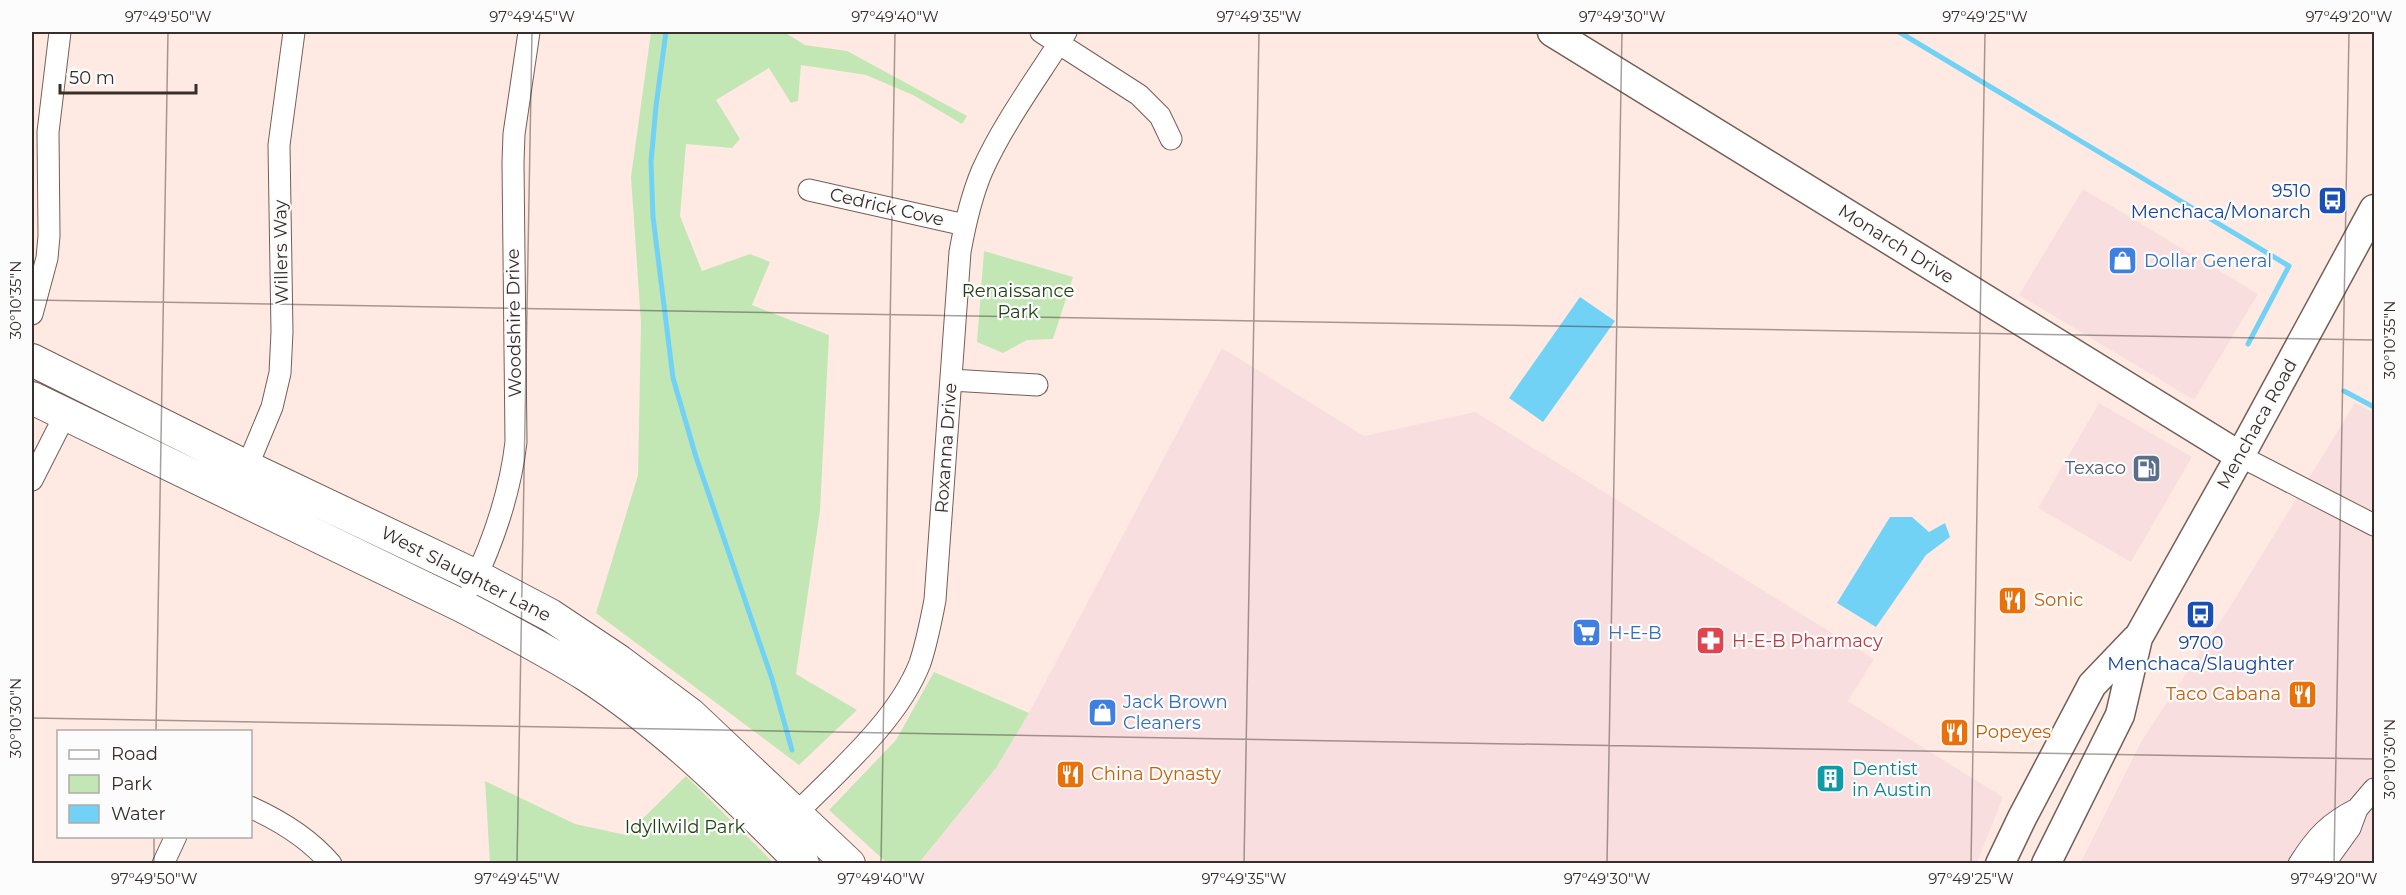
<svg xmlns="http://www.w3.org/2000/svg" width="2406" height="895" viewBox="0 0 2406 895" font-family="Montserrat,sans-serif">
	<style>
		.commercial { fill: #f9dedf }
		.green { fill: #c3e7b4 }
		.water { fill: #72d2f5 }
		.lines { fill: none; stroke-linecap: round; stroke-linejoin: round }
		.stream { stroke: #72d2f5; stroke-width: 5 }
		.street-casing { stroke: #745f57; stroke-width: 23 }
		.secondary-casing { stroke: #745f57; stroke-width: 31 }
		.primary-casing { stroke: #745f57; stroke-width: 34 }
		.street { stroke: #fff; stroke-width: 21 }
		.secondary { stroke: #fff; stroke-width: 28 }
		.primary { stroke: #fff; stroke-width: 32 }
		.ticks { fill: none; stroke: #382e2b; stroke-width: 1.5; stroke-opacity: 0.45 }
		.labels { text-anchor: middle; stroke-width: 4.5; stroke-linejoin: round; paint-order: stroke }
		.transit-label { font-size: 18px; fill: #164399; stroke: #fcfcfc; text-anchor: end }
		.street-label { font-size: 18px; fill: #382e2b; stroke: #fcfcfc }
		.shop-label { font-size: 18px; fill: #366cbe; stroke: #fcfcfc; text-anchor: start }
		.park-label { font-size: 18px; fill: #1f3e11; stroke: #fcfcfc }
		.service-label { font-size: 18px; fill: #4e5e75; stroke: #fcfcfc; text-anchor: end }
		.food-label { font-size: 18px; fill: #c56008; stroke: #fcfcfc; text-anchor: start }
		.health-label { font-size: 18px; fill: #be3a42; stroke: #fcfcfc; text-anchor: start }
		.culture-label { font-size: 18px; fill: #0d838f; stroke: #fcfcfc; text-anchor: start }
		.neatline { fill: none; stroke: #382e2b; stroke-width: 2 }
		.ticks-label { font-size: 15px; text-anchor: middle; fill: #382e2b }
	</style>
	<rect width="100%" height="100%" fill="#ffeae3"/>
	<path class="commercial" d="M2083 189 2258 294 2194 400 2019 295Z
		M1222 348 1364 436 1475 412 1874 659 1848 701 2003 797 1977 863 919 864 996 768 1029 713Z
		M2099 403 2192 457 2131 562 2038 508Z
		M2355 403 2374 413V863L2080 864 2141 742 2231 605Z"/>
	<path class="green" d="M651 32H784L805 45 847 51 967 116 962 124 913 95 866 75 801 65 798 101 791 103 769 68 716 100 740 139 732 148 686 144 680 216 702 271 750 254 770 262 752 305 829 335 820 511 796 674 857 710 799 765 596 613 638 475 641 323 631 177Z
		M984 251 1073 277 1053 339 1027 340 1003 353 977 342Z
		M934 672 1029 713 996 768 919 863H887L829 810 896 740Z
		M686 776 774 863H490L485 781 575 824 626 835Z"/>
	<path class="water" d="M1580 297 1615 321 1543 422 1509 398Z
		M1890 517H1912L1929 532 1945 523 1950 537 1926 555 1876 627 1837 603Z"/>
	<g class="lines">
		<path class="stream" d="M666 32 656 106 651 162 653 217 673 378 696 457 772 679 792 750
			M1899 32 2289 266 2248 344
			M2344 391 2374 407"/>
		<defs>
			<path id="street" d="M1041 32 1139 95 1160 116 1171 139
				M809 190 965 225
				M32 314 47 258 49 236 48 132 60 32
				M951 380 1037 385
				M2240 456 2374 525
				M247 467 272 407 280 373 282 332 279 145 294 32
				M32 480 65 415
				M472 586C494 540 510 494 516 442L513 162 514 134 529 32
				M250 807C281 821 309 838 331 864
				M787 823C831 777 897 723 920 663 927 642 931 621 935 600L960 252C965 224 971 197 982 171 1004 122 1038 77 1066 32
				M163 864 176 836
				M2299 864C2316 837 2329 823 2357 809
				M2324 864 2350 828 2357 809 2374 789"/>
			<path id="secondary" d="M1552 32 2240 456
				M2000 864 2022 818 2092 685 2136 639
				M2046 864 2120 715 2138 638 2240 456 2374 209"/>
			<path id="primary" d="M32 360 247 467 476 576 550 615 619 661 690 714 849 864
				M32 398 462 606C504 628 546 650 586 675 666 727 736 796 803 864"/>
		</defs>
		<use href="#street" class="street-casing"/>
		<use href="#secondary" class="secondary-casing"/>
		<use href="#primary" class="primary-casing"/>
		<use href="#street" class="street"/>
		<use href="#secondary" class="secondary"/>
		<use href="#primary" class="primary"/>
	</g>
	<path class="ticks" d="M32 300 2374 340M32 718 2374 759M156 732 168 32M154 864V836M517 864 532 32M881 864 895 32M1244 864 1259 32M1607 864 1622 32M1971 864 1985 32M2334 864 2349 32"/>
	<defs>
		<symbol id="bus-square" viewBox="-11 -11 22 22"><rect x="-9" y="-9" width="18" height="18" rx="4" fill="#1a4fb4" stroke="#fcfcfc"/><path d="M-5-6H5V4H4V6H2V4H-2V6H-4V4H-5ZM-3.5-4V0h7V-4ZM-3.5 1.2v1.5H-2V1.2ZM2 1.2v1.5H3.5V1.2Z" fill="#fff"/></symbol>
		<symbol id="shop-square" viewBox="-11 -11 22 22"><rect x="-9" y="-9" width="18" height="18" rx="4" fill="#3f7fe0" stroke="#fcfcfc"/><path d="M-5-2.5h2.3a2.7 3.5 0 0 1 5.4 0H5L5.5 6h-11ZM-1.5-2.5h3a1.5 2.3 0 0 0-3 0Z" fill="#fff"/></symbol>
		<symbol id="fuel-square" viewBox="-11 -11 22 22"><rect x="-9" y="-9" width="18" height="18" rx="4" fill="#5c6f8a" stroke="#fcfcfc"/><path d="M-5.5-6h7V0h2V4h1.3V-2.5L3-4.5l.8-.8L6-3V5H2.5V1h-1V6h-7ZM-4.2-4.7v3.2H.2V-4.7Z" fill="#fff"/></symbol>
		<symbol id="restaurant-square" viewBox="-11 -11 22 22"><rect x="-9" y="-9" width="18" height="18" rx="4" fill="#e8710a" stroke="#fcfcfc"/><path d="M-5-6h1v4h1v-4h1v4h1v-4h1v5L-1.5 .5V6h-2V.5L-5-1ZM5-6V6H3V1.5H1.5Q1.5-4 5-6Z" fill="#fff"/></symbol>
		<symbol id="supermarket-square" viewBox="-11 -11 22 22"><rect x="-9" y="-9" width="18" height="18" rx="4" fill="#3f7fe0" stroke="#fcfcfc"/><path d="M-6-5.5h2.5l.6 2H6L4.5 2H-2.5L-4.4-4H-6ZM-1.5 3.2a1.3 1.3 0 1 0 .1 0ZM3 3.2a1.3 1.3 0 1 0 .1 0Z" fill="#fff"/></symbol>
		<symbol id="pharmacy-square" viewBox="-11 -11 22 22"><rect x="-9" y="-9" width="18" height="18" rx="4" fill="#e0444e" stroke="#fcfcfc"/><path d="M-2-6h4v4h4v4h-4v4h-4v-4h-4v-4h4Z" fill="#fff"/></symbol>
		<symbol id="building-square" viewBox="-11 -11 22 22"><rect x="-9" y="-9" width="18" height="18" rx="4" fill="#0f9aa8" stroke="#fcfcfc"/><path d="M-4-6H4V6H1V3H-1V6H-4ZM-2.5-4.3h1.7v1.8h-1.7ZM.8-4.3h1.7v1.8H.8ZM-2.5-1h1.7V.8h-1.7ZM.8-1h1.7V.8H.8Z" fill="#fff"/></symbol>
	</defs>
	<g fill-rule="evenodd">
		<use href="#bus-square" x="2316" y="184" width="33" height="33"/>
		<use href="#shop-square" x="2106" y="244" width="33" height="33"/>
		<use href="#fuel-square" x="2130" y="452" width="33" height="33"/>
		<use href="#restaurant-square" x="1996" y="584" width="33" height="33"/>
		<use href="#bus-square" x="2184" y="598" width="33" height="33"/>
		<use href="#supermarket-square" x="1570" y="616" width="33" height="33"/>
		<use href="#pharmacy-square" x="1694" y="624" width="33" height="33"/>
		<use href="#restaurant-square" x="2286" y="678" width="33" height="33"/>
		<use href="#shop-square" x="1086" y="696" width="33" height="33"/>
		<use href="#restaurant-square" x="1938" y="716" width="33" height="33"/>
		<use href="#restaurant-square" x="1054" y="758" width="33" height="33"/>
		<use href="#building-square" x="1814" y="762" width="33" height="33"/>
	</g>
	<g class="labels">
		<g class="transit-label">
			<text x="2311" y="197">9510<tspan x="2311" dy="21">Menchaca/Monarch</tspan></text>
			<text x="2201" y="649" text-anchor="middle">9700<tspan x="2201" dy="21">Menchaca/Slaughter</tspan></text>
		</g>
		<g class="street-label">
			<text transform="translate(887 207) rotate(13)" y="6">Cedrick Cove</text>
			<text transform="translate(1896 244) rotate(32)" y="6">Monarch Drive</text>
			<text transform="translate(281 252) rotate(-91)" y="6">Willers Way</text>
			<text transform="translate(514 323) rotate(-91)" y="6">Woodshire Drive</text>
			<text transform="translate(2257 424) rotate(-61)" y="6">Menchaca Road</text>
			<text transform="translate(946 448) rotate(-86)" y="6">Roxanna Drive</text>
			<text transform="translate(466 574) rotate(27)" y="6">West Slaughter Lane</text>
		</g>
		<g class="shop-label">
			<text x="2144" y="267">Dollar General</text>
			<text x="1608" y="639">H-E-B</text>
			<text x="1123" y="708">Jack Brown<tspan x="1123" dy="21">Cleaners</tspan></text>
		</g>
		<g class="park-label">
			<text x="1018" y="297">Renaissance<tspan x="1018" dy="21">Park</tspan></text>
			<text x="685" y="833">Idyllwild Park</text>
		</g>
		<g class="service-label">
			<text x="2126" y="474">Texaco</text>
		</g>
		<g class="food-label">
			<text x="2034" y="606">Sonic</text>
			<text x="2281" y="700" text-anchor="end">Taco Cabana</text>
			<text x="1975" y="738">Popeyes</text>
			<text x="1091" y="780">China Dynasty</text>
		</g>
		<g class="health-label">
			<text x="1732" y="647">H-E-B Pharmacy</text>
		</g>
		<g class="culture-label">
			<text x="1852" y="775">Dentist<tspan x="1852" dy="21">in Austin</tspan></text>
		</g>
	</g>
	<rect width="2406" height="895" fill="none" stroke="#fcfcfc" stroke-width="66"/>
	<rect x="57" y="730" width="195" height="108" fill="#fcfcfc" stroke="#aeaaa8" stroke-width="1.5"/>
	<rect x="69" y="750" width="30" height="9" fill="#ffffff" stroke="#aeaaa8" stroke-width="1.5"/>
	<text x="111" y="760" font-size="18" fill="#382e2b">Road</text>
	<rect x="69" y="775" width="30" height="18" fill="#c3e7b4" stroke="#aeaaa8" stroke-width="1.5"/>
	<text x="111" y="790" font-size="18" fill="#382e2b">Park</text>
	<rect x="69" y="805" width="30" height="18" fill="#72d2f5" stroke="#aeaaa8" stroke-width="1.5"/>
	<text x="111" y="820" font-size="18" fill="#382e2b">Water</text>
	<path d="M60 84v9h136v-9" fill="none" stroke="#382e2b" stroke-width="3"/>
	<text x="69" y="84" font-size="18" fill="#382e2b" stroke="#fcfcfc" stroke-width="4.5" paint-order="stroke">50 m</text>
	<rect x="33" y="33" width="2340" height="829" class="neatline"/>
	<g class="ticks-label">
		<text x="168" y="22">97°49'50"W</text>
		<text x="532" y="22">97°49'45"W</text>
		<text x="895" y="22">97°49'40"W</text>
		<text x="1259" y="22">97°49'35"W</text>
		<text x="1622" y="22">97°49'30"W</text>
		<text x="1985" y="22">97°49'25"W</text>
		<text x="2349" y="22">97°49'20"W</text>
		<text transform="translate(16 300) rotate(-90)" y="5">30°10'35"N</text>
		<text transform="translate(2390 340) rotate(-90)" y="5">30°10'35"N</text>
		<text transform="translate(16 718) rotate(-90)" y="5">30°10'30"N</text>
		<text transform="translate(2390 759) rotate(-90)" y="5">30°10'30"N</text>
		<text x="154" y="884">97°49'50"W</text>
		<text x="517" y="884">97°49'45"W</text>
		<text x="881" y="884">97°49'40"W</text>
		<text x="1244" y="884">97°49'35"W</text>
		<text x="1607" y="884">97°49'30"W</text>
		<text x="1971" y="884">97°49'25"W</text>
		<text x="2334" y="884">97°49'20"W</text>
	</g>
</svg>
